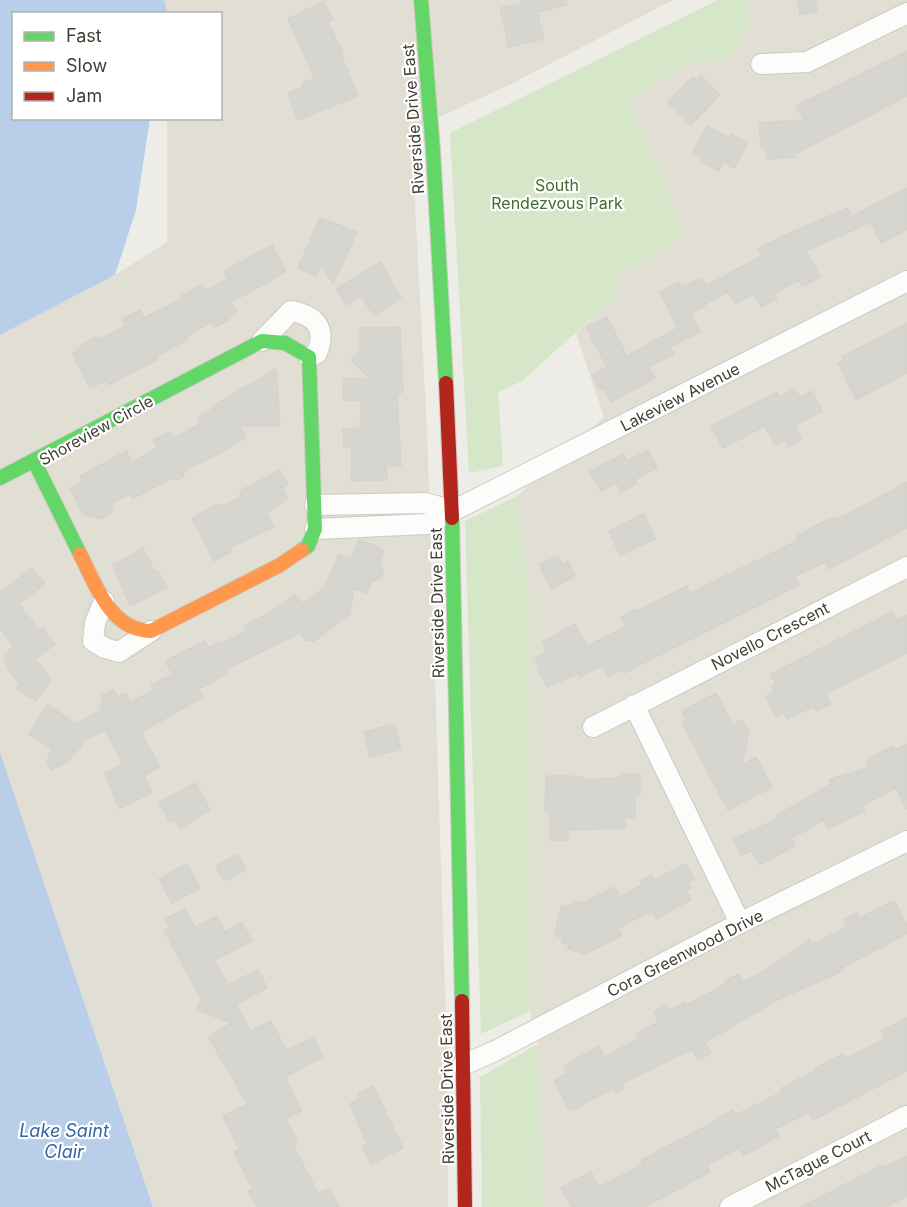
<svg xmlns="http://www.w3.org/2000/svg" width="907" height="1207" viewBox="0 0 907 1207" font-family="Inter,sans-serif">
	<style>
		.residential { fill: #e1dfd4 }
		.green { fill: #d6e6c8 }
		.water { fill: #b9cfe9 }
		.building { fill: #d7d5cf; stroke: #d5d3cc; stroke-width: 1.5 }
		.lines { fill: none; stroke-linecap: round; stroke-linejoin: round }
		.street-casing { stroke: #cbcac4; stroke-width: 22 }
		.fast-casing { stroke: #cccabe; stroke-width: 16 }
		.slow-casing { stroke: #cccabe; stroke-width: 16 }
		.jam-casing { stroke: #cccabe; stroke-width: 16 }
		.street { stroke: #fcfcfb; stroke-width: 20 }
		.fast { stroke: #63d668; stroke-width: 14 }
		.slow { stroke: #ff974d; stroke-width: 14 }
		.jam { stroke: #b3261e; stroke-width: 14 }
		.labels { text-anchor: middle; stroke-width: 4.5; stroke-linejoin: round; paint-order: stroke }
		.street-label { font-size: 16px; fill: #423e34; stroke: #fff }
		.park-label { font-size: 16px; fill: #3c6e2d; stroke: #fff }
		.water-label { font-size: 18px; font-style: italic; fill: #3665a4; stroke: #fff }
	</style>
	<rect width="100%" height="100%" fill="#edece6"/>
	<path class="residential" d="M159 0H673L507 86 411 130 427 430 447 1052 448 1207H153L0 752V335L115 275 167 242V119L220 118V14L167 13Z
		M747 0H907V1207H543L538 1044 530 1011 529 597 517 496 604 417 576 333 616 296 619 275 684 236 666 184 628 103 690 62 729 60 750 24Z"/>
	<path class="green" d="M718 0H747L750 24 729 60 690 62 628 103 666 184 684 236 619 275 616 296 522 381 498 392 503 466 469 473 450 133Z
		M517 496 529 597 530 1011 481 1034 465 521Z
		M538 1044 543 1207H482L480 1077Z"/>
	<path class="water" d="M0 0H164L167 13 14 14V118L150 119 136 210 115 275 0 335Z
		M0 752 153 1207H0Z"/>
	<path class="building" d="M522 0H566L567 5 537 12 544 39 509 47 500 8 522 3Z
		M797 0H815L817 12 800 15Z
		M324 1 333 20 328 22 343 54 341 55 358 96 298 120 288 93 303 87 302 83 315 78 288 19Z
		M907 51V96L795 154V157L767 159 766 148H761L759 123 804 120 796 106Z
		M701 76 720 95 691 125 668 102 693 77 697 80Z
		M707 126 730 138 732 134 748 143 734 168 724 162 719 171 701 162 703 158 693 152Z
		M907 188V230L881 243 871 222 806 251 820 277 802 287 799 280 774 293 777 299 761 307 754 294 735 304 728 292 704 304 705 306 691 313 700 332 670 347 674 354 649 367 655 378 612 402 604 388 600 390 592 375 607 367 586 327 607 317 627 356 678 328 660 292 679 282 681 287 702 278 706 286 762 256 758 249 786 235 848 208 852 216Z
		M320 218 357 232 333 284 321 265 316 276 298 268Z
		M272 245 286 272 231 302 237 313 228 318 229 320 215 327 212 322 186 336 187 340 156 356 158 359 108 385 106 380 90 388 72 353 81 348 80 346 96 337 98 340 126 326 122 319 140 310 144 318 182 299 181 296 201 285 205 291 228 279 224 271Z
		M380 262 401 298 374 315 361 296 346 305 336 289Z
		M907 323V373L856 400 838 363 844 360 842 357Z
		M400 327 403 391 397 396 401 466H386L387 480 351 481 352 447H344L343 429 360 428 361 400H343V378L370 379 351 360 360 350V328Z
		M276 369 280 426H240L246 437 217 455 186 469 183 477 177 480 171 478 132 499 130 494 113 503 110 514 101 519 84 515 70 488 83 482 80 476 126 451 132 462 158 448 153 440 169 432 173 439 198 425 199 417 212 410 211 407Z
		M795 389 800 398 812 391 822 411 795 425 801 440 788 447 785 440 775 445 765 426 723 448 711 426 777 392 779 397Z
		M648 450 657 468 635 479 637 483 621 492 617 483 601 491 590 471 624 454 627 461Z
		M280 470 288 484 282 488 287 498 266 513 274 527 229 548 231 552 214 561 192 518 218 504 220 507 241 497 240 491Z
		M907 482V528L829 569 825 562 795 576 799 585 624 673 622 669 608 676 603 665 580 677 579 673 547 687 537 667 540 666 535 658 547 651 542 642 575 624 587 646 626 627 621 617 637 609 638 611 687 586 690 593 799 540 797 536 825 521 846 515Z
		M644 514 655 539 620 555 609 531Z
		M359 540 384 550 380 561 383 573 381 578 371 582 367 593 354 588 350 614 314 641H306L300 633 226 669 228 673 199 689 203 697 141 732 160 767 144 776 152 792 119 809 105 773 123 764 105 730 85 740 69 761 52 770 47 761 52 749 29 734 48 705 76 724 102 710 100 705 104 703 101 696 113 690 118 697 126 693 131 702 154 690 151 685 173 674 165 661 205 641 209 648 220 642 221 644 246 631 244 626 271 612 295 594 303 604 325 587 339 554 351 559Z
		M143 548 155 572 158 571 167 588 130 606 113 565Z
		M558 556 562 564 568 561 575 576 551 589 539 565Z
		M32 568 45 584 19 604 39 631 43 628 55 644 35 659 51 679 36 701 16 689 20 683 9 672 4 655 14 646 0 628V593Z
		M892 612 897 620 907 615V653L825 694 831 704 817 711 814 706 787 719 784 713 776 717 766 696 774 692 772 686 776 684 771 674Z
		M716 693 733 725 742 720 749 732 742 765 756 757 772 787 728 810 682 723 686 720 682 711Z
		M394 724 401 749 370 757 364 732Z
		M907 744V809L896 788 862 805 865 811 828 829 823 820 797 835 791 839 795 846 759 865 752 850 741 855 733 839 778 819 776 816 831 784 829 780 869 767 867 762 873 756 893 746 895 750Z
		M620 774H640V794H635V818H625V828L568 830V840H550V822L548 812H545L546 776H570L582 777V780L620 778Z
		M196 783 210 810 180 828 175 820 170 822 159 802Z
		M238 854 246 870 224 881 216 866Z
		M187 864 200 888 172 903 159 879Z
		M686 864 694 879 688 882 691 889 687 891 691 900 670 911 656 919 653 913 648 915 647 913 618 928 622 936 584 954 568 949 569 945 562 943 563 938 554 935 562 905 568 907 579 901 581 904 614 887 619 897 642 885 640 881 651 875 654 880Z
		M892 902H895L907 925V934L841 968 843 971 781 998 705 1042 711 1053 698 1060 692 1049 623 1083 624 1088 616 1092 612 1089 570 1111 554 1080 567 1073 564 1066 599 1046 605 1057 639 1038 637 1033 659 1022 654 1012 667 1005 670 1010 685 1002 687 1005 726 984 725 981 739 974 743 982 766 970 809 940 812 945 847 927 844 920 857 913 859 918Z
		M185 909 195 927 217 916 225 932 242 923 252 941 215 960 227 985 258 970 267 988 236 1004 250 1031 271 1021 286 1050 314 1038 323 1057 285 1077 301 1111 286 1119 297 1140 293 1142 298 1155 318 1193 330 1189 339 1207H257L248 1191 253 1189 234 1152 239 1149 223 1116 248 1104 209 1038 214 1035 213 1033 232 1023 197 1010 201 999 164 930 169 928 165 919Z
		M907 1018V1071L813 1120 809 1112 775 1129 779 1136 743 1156 739 1148 707 1165 710 1172 645 1207H572L561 1188 591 1172 599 1187 643 1165 641 1160 718 1120 717 1118 733 1110 736 1115 782 1092 780 1089 815 1071 814 1069 843 1054 846 1059 885 1039 881 1031Z
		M373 1086 403 1148 371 1164 362 1146 367 1144 350 1104 360 1098 358 1094Z
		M907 1156V1196L886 1207H801L883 1165 884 1168Z"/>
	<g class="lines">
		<defs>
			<path id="street" d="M761 64 807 62 907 13
				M262 341 291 311C315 315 327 328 317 353L309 357
				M315 505 425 503 451 510
				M315 529 427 524 907 281
				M104 601 95 623 93 641 105 648 119 652 151 631
				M634 705 740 923
				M593 727 907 567
				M463 1065 495 1051 740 923 907 841
				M730 1207 907 1116"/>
			<path id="fast" d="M421 0 433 151 446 383
				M34 461 80 554
				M0 478 262 341 285 343 309 357 315 529 308 546 302 550
				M452 518 462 1001"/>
			<path id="slow" d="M80 554C96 585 110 630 151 631L280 565 302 550"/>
			<path id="jam" d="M446 383 452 518
				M462 1001 465 1207"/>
		</defs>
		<use href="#street" class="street-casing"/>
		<use href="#fast" class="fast-casing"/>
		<use href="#slow" class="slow-casing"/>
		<use href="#jam" class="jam-casing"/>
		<use href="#street" class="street"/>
		<use href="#fast" class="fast"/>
		<use href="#slow" class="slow"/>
		<use href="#jam" class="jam"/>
	</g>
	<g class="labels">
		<g class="street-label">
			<text transform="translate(413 119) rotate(-94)" y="6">Riverside Drive East</text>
			<text transform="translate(680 397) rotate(-27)" y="6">Lakeview Avenue</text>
			<text transform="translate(96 430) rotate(-29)" y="6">Shoreview Circle</text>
			<text transform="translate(437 603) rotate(-91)" y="6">Riverside Drive East</text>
			<text transform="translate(770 636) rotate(-27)" y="6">Novello Crescent</text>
			<text transform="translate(685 953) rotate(-27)" y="6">Cora Greenwood Drive</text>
			<text transform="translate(447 1089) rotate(-91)" y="6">Riverside Drive East</text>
			<text transform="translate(818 1161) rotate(-27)" y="6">McTague Court</text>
		</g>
		<g class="park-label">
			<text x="557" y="191">South<tspan x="557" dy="18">Rendezvous Park</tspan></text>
		</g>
		<g class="water-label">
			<text x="64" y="1137">Lake Saint<tspan x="64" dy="21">Clair</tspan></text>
		</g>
	</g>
	<rect x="12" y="12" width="210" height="108" fill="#ffffff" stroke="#b3b2ae" stroke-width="1.5"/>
	<rect x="24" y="32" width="30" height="9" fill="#63d668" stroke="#b3b2ae" stroke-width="1.5"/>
	<text x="66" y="42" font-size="18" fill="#423e34">Fast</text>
	<rect x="24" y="62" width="30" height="9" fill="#ff974d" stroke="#b3b2ae" stroke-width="1.5"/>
	<text x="66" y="72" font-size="18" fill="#423e34">Slow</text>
	<rect x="24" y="92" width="30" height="9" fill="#b3261e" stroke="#b3b2ae" stroke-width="1.5"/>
	<text x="66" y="102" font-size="18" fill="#423e34">Jam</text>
</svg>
